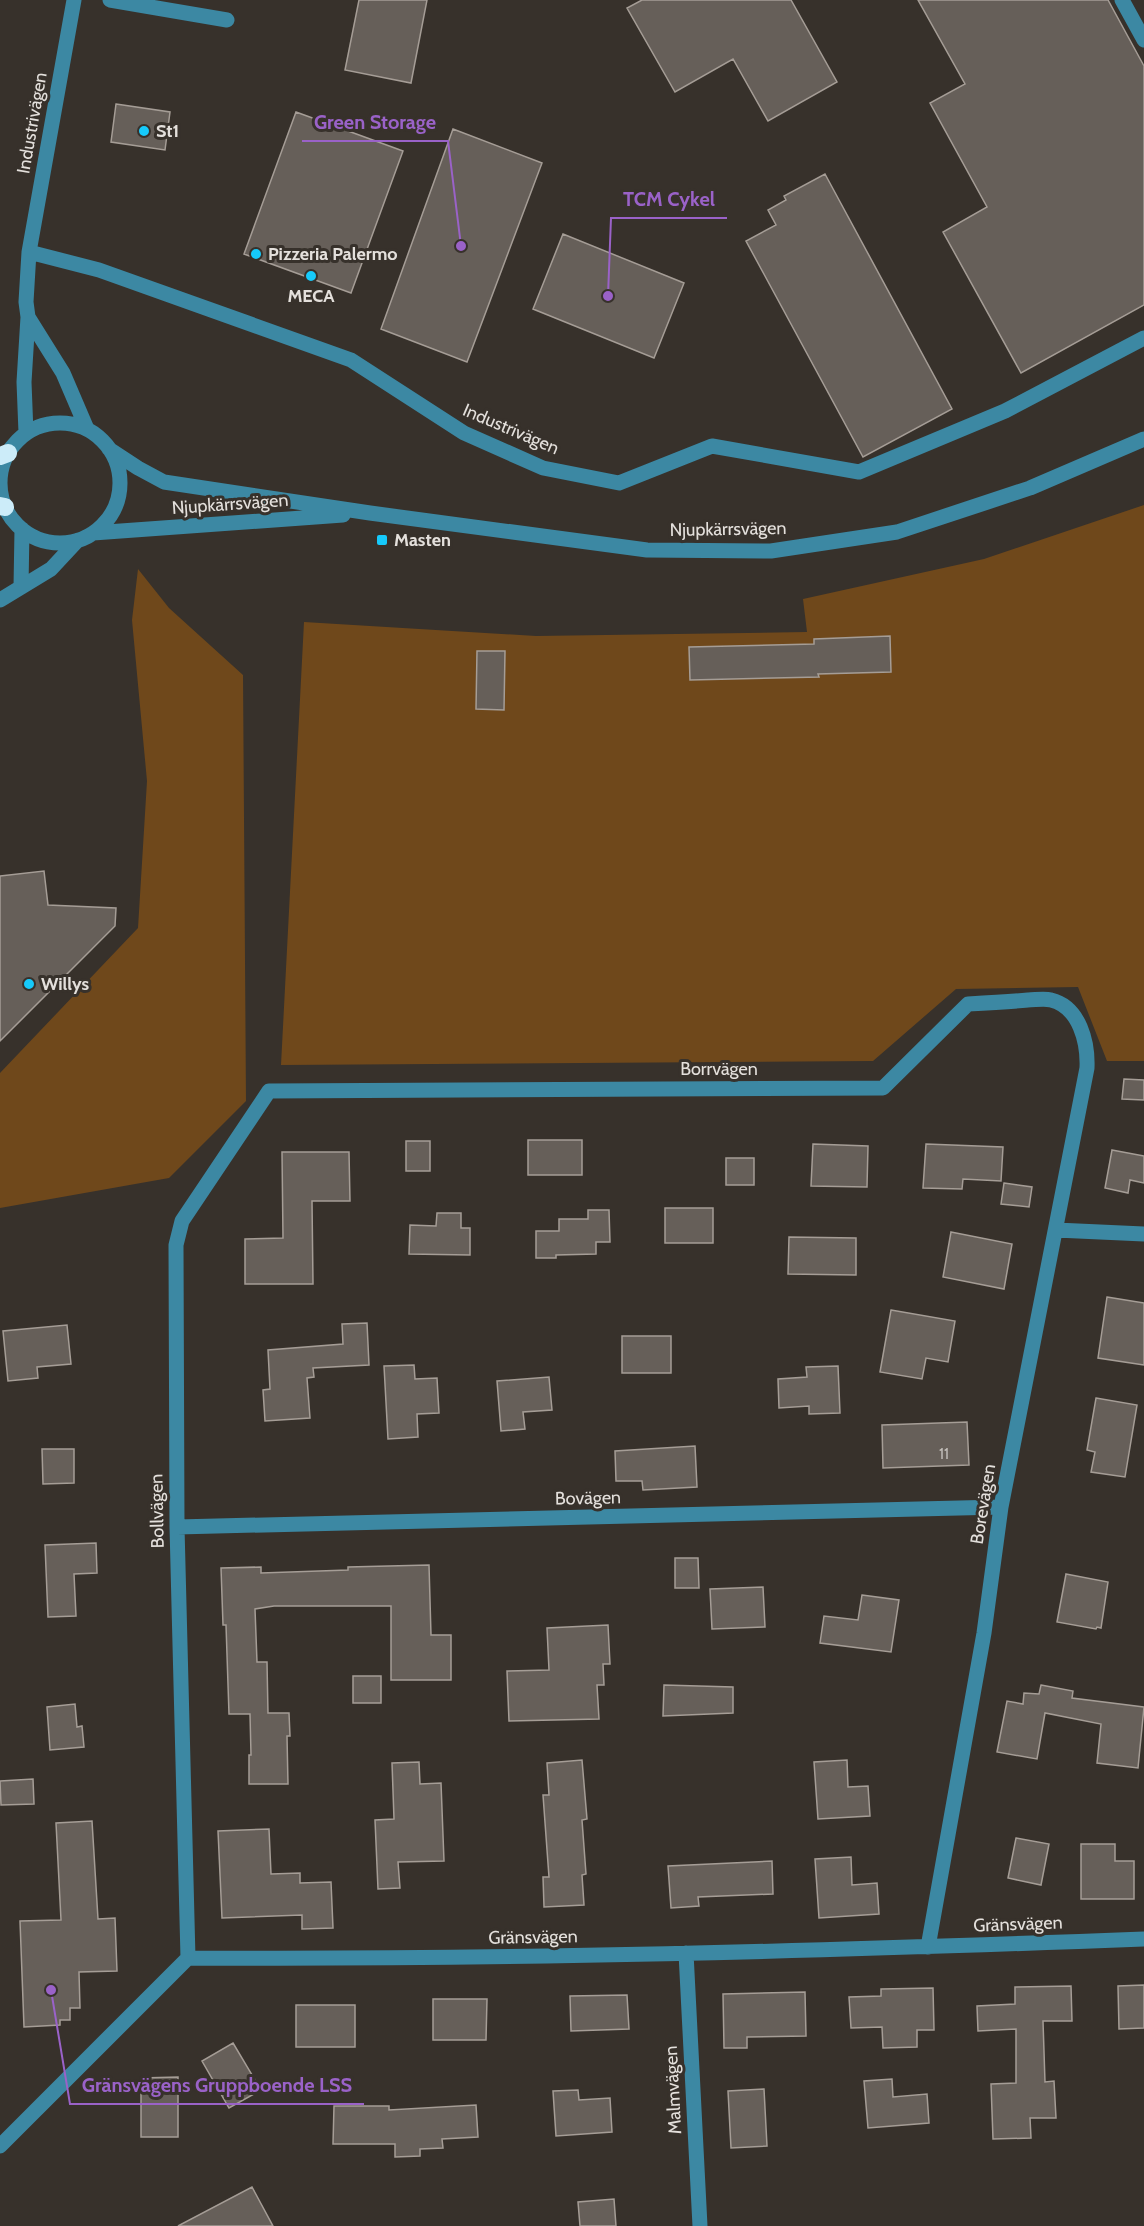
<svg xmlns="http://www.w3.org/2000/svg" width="1144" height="2226" viewBox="0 0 1144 2226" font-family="Cabin,sans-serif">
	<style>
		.green { fill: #6f481b }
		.building { fill: #665f59; stroke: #a59d96; stroke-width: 1.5 }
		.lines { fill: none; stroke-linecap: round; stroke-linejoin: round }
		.minor { stroke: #3c88a3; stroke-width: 15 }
		.highway { stroke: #ccecf9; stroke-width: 18 }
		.poi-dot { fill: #16cafb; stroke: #37312b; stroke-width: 2 }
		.labels { text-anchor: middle; stroke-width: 6; stroke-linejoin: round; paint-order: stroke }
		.number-label { font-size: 15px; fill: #c4c0bb }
		.street-label { font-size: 18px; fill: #e4e0dc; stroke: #37312b }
		.poi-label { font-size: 18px; font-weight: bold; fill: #e4e0dc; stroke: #37312b; text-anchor: start }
		.leader { fill: none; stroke: #9a62c8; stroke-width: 2 }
		.callout-dot { fill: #9a62c8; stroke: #37312b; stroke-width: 2 }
		.callout-label { font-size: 20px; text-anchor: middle; font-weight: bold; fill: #9a62c8; stroke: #37312b; stroke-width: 6; stroke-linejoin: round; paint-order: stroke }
	</style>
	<rect width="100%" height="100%" fill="#37312b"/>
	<path class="green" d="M1144 505V1061H1107L1078 987 956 989 873 1061 281 1065 304 622 536 636 807 632 803 599 984 559Z
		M138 569 169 608 243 675 246 1101 169 1178 0 1208V1073L138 928 147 781 132 620Z"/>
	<path class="building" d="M359 0H427L411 83 345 70Z
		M642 0H791L837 82 768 121 733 59 675 92 627 8Z
		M918 0H1108L1144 66V305L1021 373 943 232 987 207 930 103 965 84Z
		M116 104 170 112 165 150 111 142Z
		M296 112 403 151 351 293 244 254Z
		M453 129 542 163 467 362 381 329Z
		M825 174 952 409 863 457 746 241 776 225 768 210 786 200 784 196Z
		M563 234 684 283 654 358 533 309Z
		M890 636 891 672 818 674 819 677 690 680 689 647 814 644V639Z
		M477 651H505L504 710 476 709Z
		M44 871 48 905 116 908 115 926 0 1041V876Z
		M1124 1079 1144 1080V1100L1122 1099Z
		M528 1140H582V1175H528Z
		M406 1141H430V1171H406Z
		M813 1144 868 1146 867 1187 811 1186Z
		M926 1144 1003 1147 1001 1181 963 1179 962 1189 923 1188Z
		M1112 1150 1144 1156V1183L1130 1180 1128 1193 1105 1188Z
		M282 1152H349L350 1201H312L313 1284H245V1239L283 1238Z
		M726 1158H754V1185H726Z
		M1004 1183 1032 1187 1029 1207 1001 1204Z
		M665 1208H713V1243H665Z
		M588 1210H609L610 1242H596V1254L556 1255V1258H536V1231H559V1219H588Z
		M437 1213H461V1228H470V1255L409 1254 410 1225 436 1226Z
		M951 1232 1012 1244 1004 1289 943 1277Z
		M789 1237 856 1238V1275L788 1274Z
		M1107 1297 1144 1303V1365L1098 1358Z
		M891 1310 955 1321 948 1362 926 1358 922 1379 880 1372Z
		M367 1323 369 1365 313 1368 314 1377 307 1378 310 1418 265 1421 263 1390 270 1389 268 1350 343 1344 342 1324Z
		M67 1325 71 1364 37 1367 38 1378 8 1381 3 1331Z
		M622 1336H671V1373H622Z
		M414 1365 415 1379 437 1378 439 1413 417 1414 418 1437 388 1439 384 1366Z
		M838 1366 840 1413 809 1414V1406L779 1408 778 1379 807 1377 806 1367Z
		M549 1377 552 1410 523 1412 525 1429 501 1431 497 1381Z
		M1096 1398 1137 1405 1125 1477 1091 1472 1095 1452 1087 1450Z
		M967 1422 969 1465 883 1468 882 1425Z
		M695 1446 697 1487 643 1490 642 1481H616L615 1451Z
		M42 1449H74V1483L43 1484Z
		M96 1543 97 1573 74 1574 76 1616 48 1617 45 1545Z
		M675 1558H698L699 1588H675Z
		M429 1565 431 1635H451V1680H391V1606H274L255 1609 257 1662H267L268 1713H289L290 1736H287L288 1784H249V1755H251L250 1714H229L226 1625H223L221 1568 261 1567V1573L348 1570V1567Z
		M1066 1574 1108 1582 1101 1628 1097 1627 1096 1629 1057 1622Z
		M763 1587 765 1627 712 1629 710 1589Z
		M862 1595 899 1600 891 1652 820 1643 824 1616 858 1620Z
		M608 1625 610 1664H603L604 1685H597L599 1719 509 1721 507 1671 549 1670 547 1628Z
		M353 1676H381V1703H353Z
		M664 1685 733 1687V1713L663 1716Z
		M1041 1685 1073 1691 1072 1698 1144 1707 1138 1768 1097 1763 1101 1724 1045 1713 1037 1759 997 1752 1007 1701 1023 1704 1024 1693 1039 1694Z
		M75 1704 77 1727 82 1726 84 1747 50 1750 47 1707Z
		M582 1760 587 1819 582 1820 586 1874 582 1875 584 1905 544 1907 543 1877H549L543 1795H549L547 1763Z
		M847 1760 848 1787 868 1786 870 1816 818 1819 814 1762Z
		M419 1762 420 1784 441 1783 444 1861 398 1862 400 1888 378 1889 375 1820 394 1819 392 1763Z
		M33 1779 34 1804 1 1805 0 1781Z
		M92 1821 98 1919 115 1918 117 1971 79 1972 80 2008H70V2020H60V2025L24 2027 20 1921 61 1920 56 1823Z
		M269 1829 271 1874 300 1873V1883L331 1882 333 1928 302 1929V1915L222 1918 218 1831Z
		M1016 1838 1049 1844 1041 1885 1008 1878Z
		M1081 1844H1115V1861H1134V1899H1081Z
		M851 1857 852 1885 877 1883 879 1914 819 1918 815 1859Z
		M772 1861 773 1894 698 1897 699 1906 671 1908 668 1866Z
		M1144 1985V2028L1119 2029 1118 1986Z
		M1071 1986 1072 2021H1043L1045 2082 1054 2081 1056 2118H1030L1031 2138 993 2139 991 2084 1016 2083V2029L978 2031 977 2006 1015 2004V1987Z
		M933 1988 934 2030H917V2047L883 2048 882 2027 851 2028 849 1997 881 1996V1989Z
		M805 1992 806 2036 747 2037V2048H724L723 1994Z
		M627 1995 629 2029 571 2031 570 1996Z
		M433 1999H487L486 2040H433Z
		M296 2005H355V2047H296Z
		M233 2043 261 2090 229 2108 202 2061Z
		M178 2077V2137H141V2078Z
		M892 2079 893 2097 927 2094 929 2123 868 2128 864 2081Z
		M764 2089 767 2146 731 2148 728 2091Z
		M578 2090 579 2100 610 2098 612 2132 556 2136 553 2091Z
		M476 2105 478 2137 442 2139 443 2148 420 2149V2156L395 2157V2144H333L334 2106H389V2110Z
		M252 2187 273 2226H178Z
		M614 2199 616 2226H580L578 2202Z"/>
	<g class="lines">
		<path class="minor" d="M110 0 227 20
			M1122 0 1144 40
			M29 252 99 270 351 360 464 433 543 468 619 483 712 446 859 472 1005 411 1144 338
			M28 317 63 373 87 429
			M0 483a60 60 0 1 1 120 0a60 60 0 1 1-120 0Z
			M26 433 24 382 28 317 26 302 29 252 74 0
			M109 449 138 468 164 482 370 513 647 550 771 551 897 532 1030 488 1144 439
			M93 533 343 515
			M21 587 22 529
			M0 600 51 569 78 540
			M1056 1230 1144 1234
			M177 1527 1001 1507
			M686 1953 700 2226
			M188 1958 177 1527 176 1245 182 1221 269 1091 883 1088 968 1004C988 1003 1008 1002 1028 1000 1035 1000 1044 998 1051 1000 1080 1007 1088 1043 1087 1068L1001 1507 984 1633 928 1947
			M0 2146 188 1958C507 1960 825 1951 1144 1939"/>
		<path class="highway" d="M0 456 8 453
			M0 506 5 507"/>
	</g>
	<g class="poi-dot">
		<circle cx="144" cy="131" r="6"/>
		<circle cx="256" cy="254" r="6"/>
		<circle cx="311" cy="276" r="6"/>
		<rect x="376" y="534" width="12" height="12" rx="3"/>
		<circle cx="29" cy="984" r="6"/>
	</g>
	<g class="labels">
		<g class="number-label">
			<text x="944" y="1459">11</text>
		</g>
		<g class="street-label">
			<text transform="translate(32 123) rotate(-80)" y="6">Industrivägen</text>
			<text transform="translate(511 429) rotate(23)" y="6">Industrivägen</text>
			<text transform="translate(230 504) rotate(-4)" y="6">Njupkärrsvägen</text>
			<text transform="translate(728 529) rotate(-1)" y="6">Njupkärrsvägen</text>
			<text x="719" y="1075">Borrvägen</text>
			<text transform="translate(588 1498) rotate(-1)" y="6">Bovägen</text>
			<text transform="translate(983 1504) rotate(-81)" y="6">Borevägen</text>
			<text transform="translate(157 1511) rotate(-91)" y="6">Bollvägen</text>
			<text transform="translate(1018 1924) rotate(-2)" y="6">Gränsvägen</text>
			<text transform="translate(533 1937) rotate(-1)" y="6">Gränsvägen</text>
			<text transform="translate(673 2090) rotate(-93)" y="6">Malmvägen</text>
		</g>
		<g class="poi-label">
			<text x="156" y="137">St1</text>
			<text x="268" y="260">Pizzeria Palermo</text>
			<text x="311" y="302" text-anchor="middle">MECA</text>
			<text x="394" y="546">Masten</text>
			<text x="41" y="990">Willys</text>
		</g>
	</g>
	<path class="leader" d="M461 246L448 141H302M608 296L611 218H727M51 1990L70 2104H364"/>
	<g class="callout-dot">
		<circle cx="461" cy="246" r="6"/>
		<circle cx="608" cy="296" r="6"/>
		<circle cx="51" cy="1990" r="6"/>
	</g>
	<g class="callout-label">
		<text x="375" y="129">Green Storage</text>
		<text x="669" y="206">TCM Cykel</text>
		<text x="217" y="2092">Gränsvägens Gruppboende LSS</text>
	</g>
</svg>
